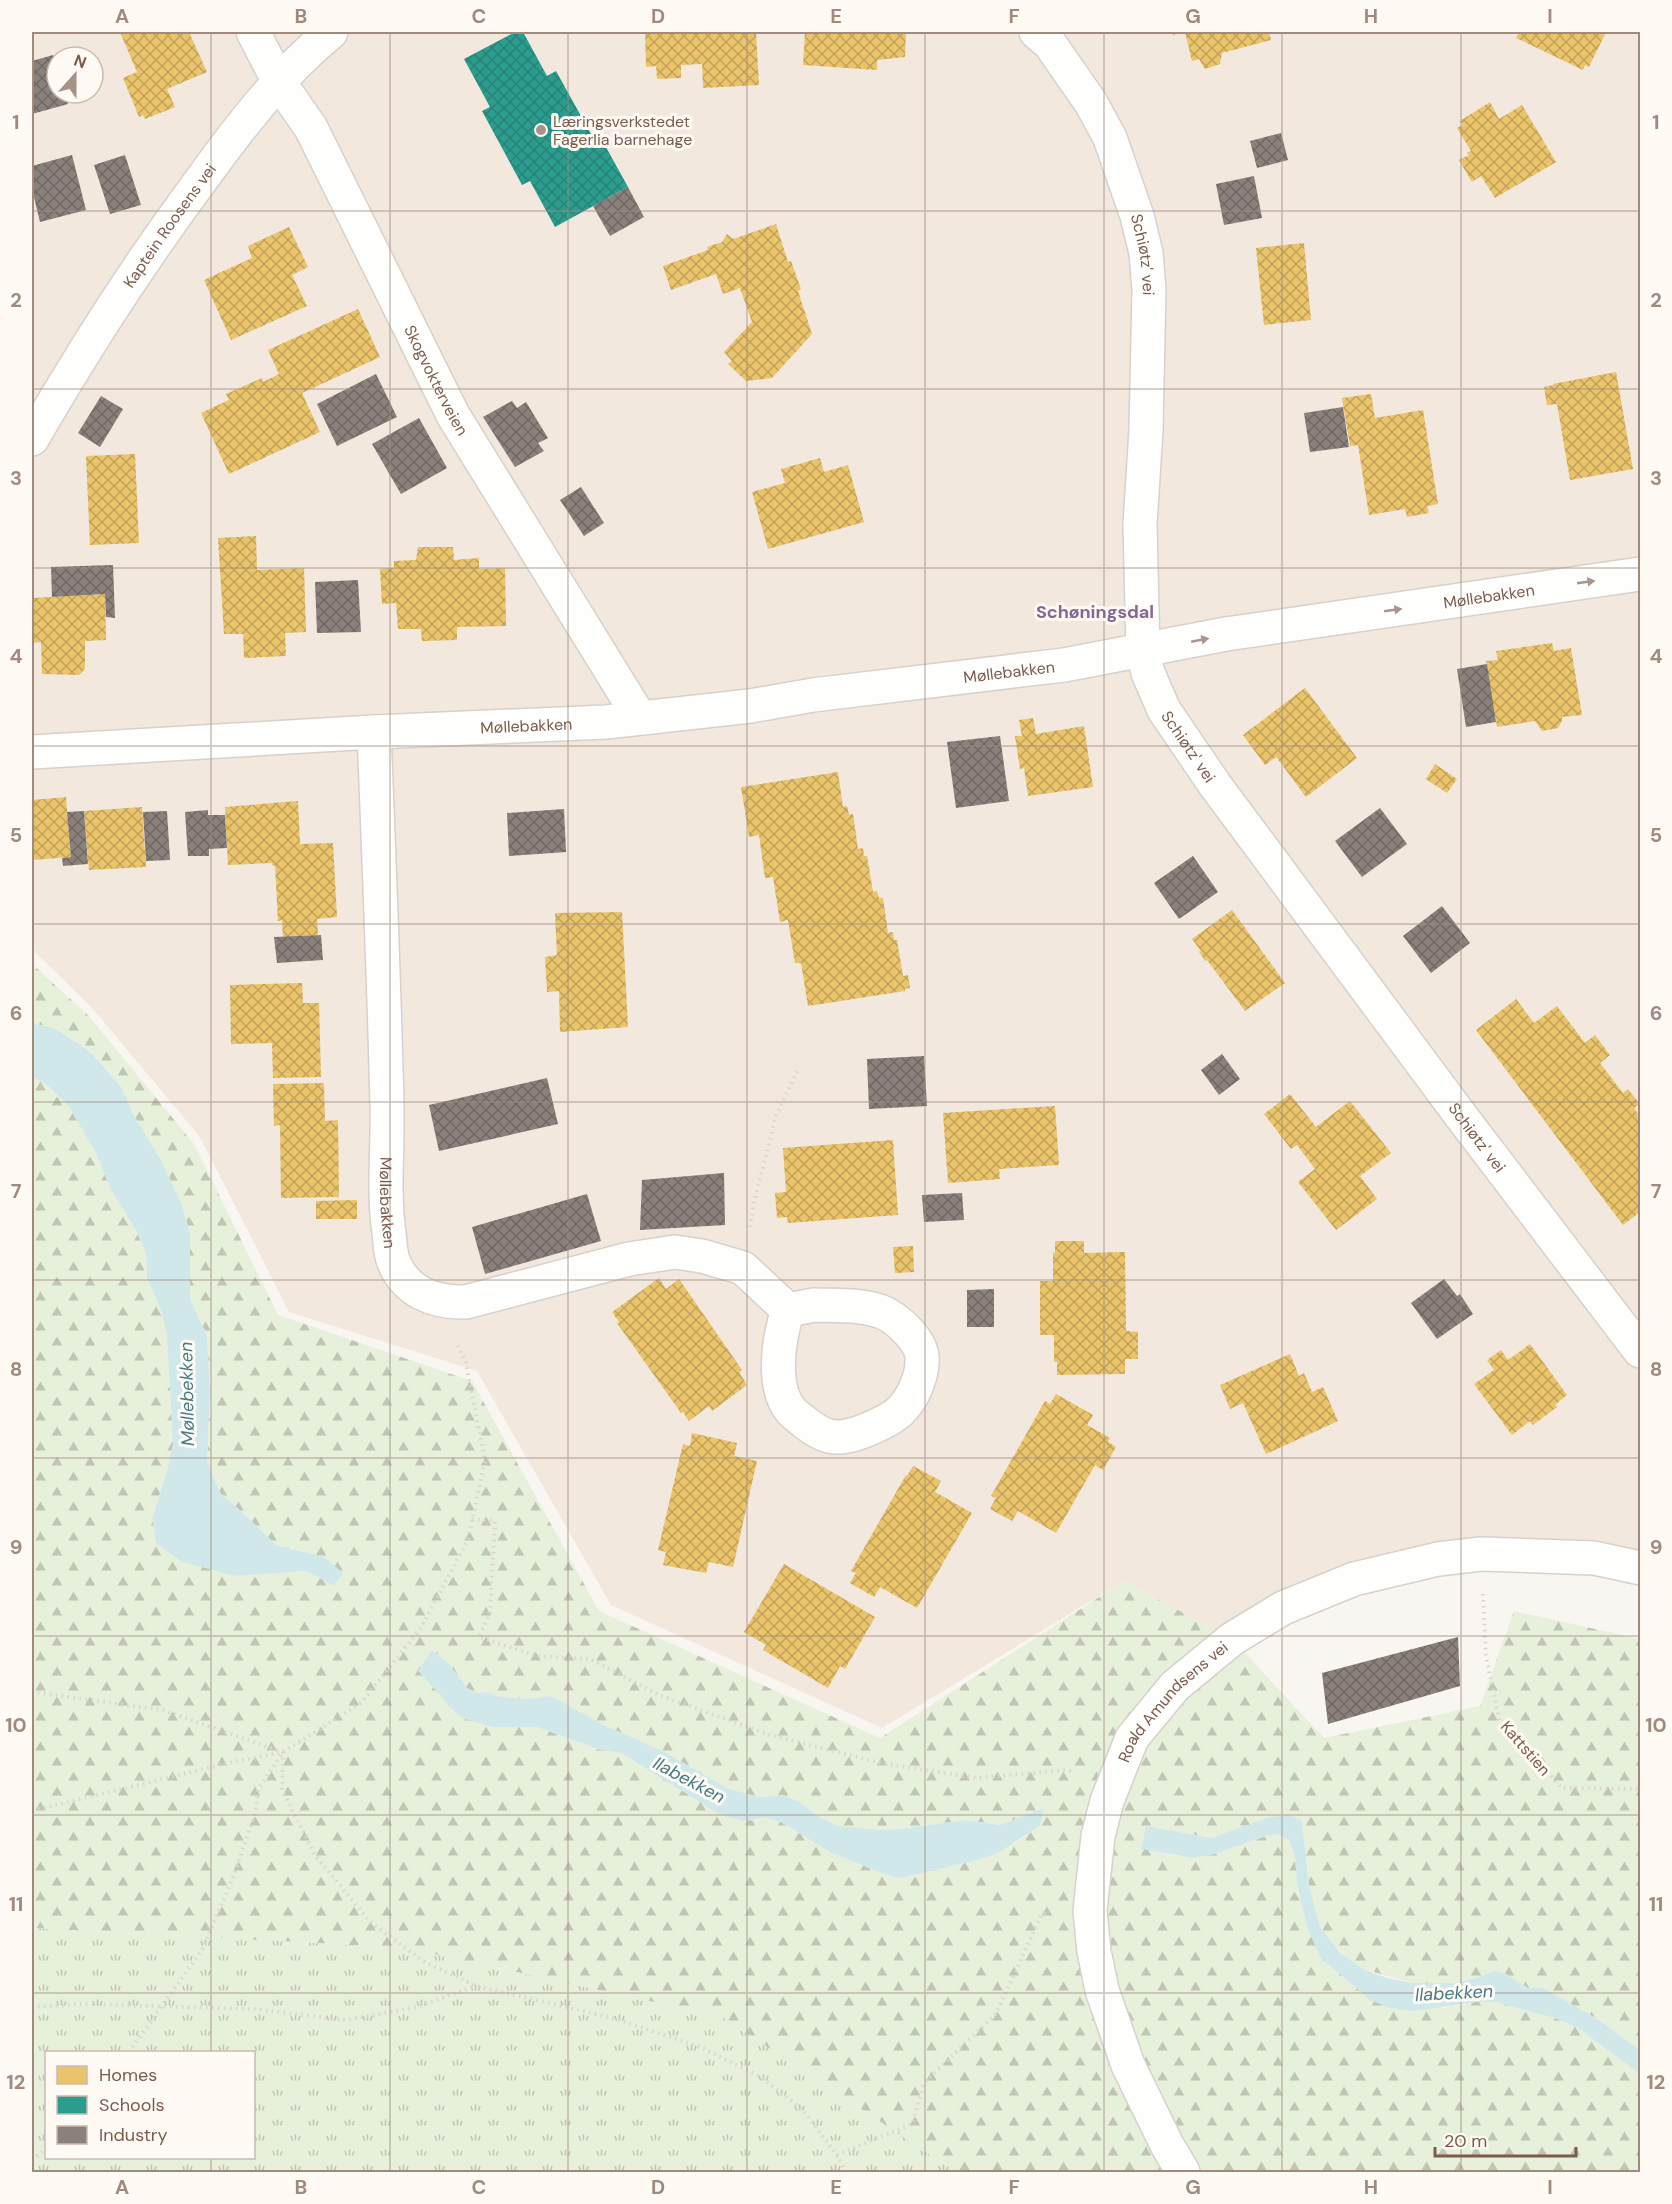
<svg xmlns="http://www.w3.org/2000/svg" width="1672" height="2204" viewBox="0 0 1672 2204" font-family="'DM Sans',sans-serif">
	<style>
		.residential { fill: #f2e8de; fill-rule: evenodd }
		.forest { fill: url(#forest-firs); fill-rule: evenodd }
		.park { fill: url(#park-tufts); fill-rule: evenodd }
		.water { fill: #d0e8ea }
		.homes { fill: url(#homes-cross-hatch) }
		.schools { fill: url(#schools-cross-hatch) }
		.industry { fill: url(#industry-cross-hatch) }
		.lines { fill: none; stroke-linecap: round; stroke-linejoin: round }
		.minor-casing { stroke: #d7d1cb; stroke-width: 36 }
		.path { stroke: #dcd5d0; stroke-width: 4; stroke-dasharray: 1.5 4.5; stroke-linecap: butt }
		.minor { stroke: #fefefd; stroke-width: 33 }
		.oneway { fill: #a8958b }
		.grid { fill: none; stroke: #9f8a7d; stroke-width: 1.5; stroke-opacity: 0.55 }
		.poi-dot { fill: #a69286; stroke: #fffaf3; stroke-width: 2 }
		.labels { text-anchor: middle; stroke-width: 6; stroke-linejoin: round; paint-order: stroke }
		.poi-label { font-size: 16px; fill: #7a5c4d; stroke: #fffaf3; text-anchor: start }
		.street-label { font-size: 16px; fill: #7a5c4d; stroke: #fffaf3 }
		.neighbourhood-label { font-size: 18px; font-weight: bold; fill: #846695; stroke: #fffaf3 }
		.water-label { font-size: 18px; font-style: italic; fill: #437c86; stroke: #fffaf3 }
		.neatline { fill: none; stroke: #9f8a7d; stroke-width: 2 }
		.grid-label { font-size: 20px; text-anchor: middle; font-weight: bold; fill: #9f8a7d }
	</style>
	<defs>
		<pattern id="forest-firs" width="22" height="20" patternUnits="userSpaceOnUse" patternTransform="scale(1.5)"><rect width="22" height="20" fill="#e7f0db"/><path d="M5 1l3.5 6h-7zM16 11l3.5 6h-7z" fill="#c0c6b4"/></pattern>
		<pattern id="park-tufts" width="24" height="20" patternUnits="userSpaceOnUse" patternTransform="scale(1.5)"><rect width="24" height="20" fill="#e7f0db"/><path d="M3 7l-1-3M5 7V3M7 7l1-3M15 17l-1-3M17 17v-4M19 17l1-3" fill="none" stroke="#c0c6b4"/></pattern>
		<pattern id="homes-cross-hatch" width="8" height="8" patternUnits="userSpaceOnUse" patternTransform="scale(1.5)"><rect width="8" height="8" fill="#e9c46a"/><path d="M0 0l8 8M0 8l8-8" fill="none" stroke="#c2a259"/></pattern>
		<pattern id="schools-cross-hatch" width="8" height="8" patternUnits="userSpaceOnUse" patternTransform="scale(1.5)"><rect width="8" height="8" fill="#2a9d8f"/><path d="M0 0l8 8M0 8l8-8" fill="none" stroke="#298377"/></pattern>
		<pattern id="industry-cross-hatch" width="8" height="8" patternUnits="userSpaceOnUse" patternTransform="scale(1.5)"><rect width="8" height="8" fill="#8a817c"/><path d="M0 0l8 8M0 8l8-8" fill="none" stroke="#716863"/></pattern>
	</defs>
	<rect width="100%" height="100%" fill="#f9f5f0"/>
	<path class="residential" d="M32 32H1640V1568L1438 1559 1232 1639 1124 1581 882 1728 611 1605 477 1371 289 1312 200 1137 93 1009 32 949ZM57 57H93V93H57Z"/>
	<path class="forest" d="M32 964 88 1015 194 1144 278 1315 472 1381 599 1611 880 1738 1124 1581 1232 1639 1324 1738 1480 1706 1514 1611 1640 1639V2050L1599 2020 1543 1988H1528L1504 1973 1494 1971 1480 1977 1456 1983H1412L1363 1969 1340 1953 1320 1927 1309 1886 1302 1821 1233 1832 1212 1838 1146 1826 1141 1848 1176 1856 1215 1854 1266 1836 1277 1834 1289 1840 1295 1856 1297 1883 1320 1957 1443 2008 1476 2002H1496L1558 2019 1578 2028 1640 2074V2172H956L722 2017 406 1948 32 1928V1076L48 1086 68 1105 96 1153 111 1190 137 1232 146 1254 147 1278 161 1310 167 1336 173 1444 167 1472 152 1518 236 1576 307 1571 334 1586 343 1573 302 1551 276 1545 243 1513 220 1493 207 1461 210 1391 207 1335 190 1299V1234L182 1205 161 1160 133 1114 122 1088 94 1056 82 1046 56 1029 32 1023ZM432 1650 449 1664 467 1688 476 1693 487 1692 496 1696 525 1699 551 1696 606 1726 661 1750 727 1788 758 1797 782 1795 796 1800 820 1817 838 1826 882 1830 899 1829 966 1820 1000 1825 1044 1808 1040 1826 1017 1842 970 1862 901 1878 889 1876 830 1852 781 1822 763 1817 756 1821 749 1820 641 1766 621 1753 598 1749 537 1727H492L432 1684 419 1671Z"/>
	<path class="park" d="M32 1928 406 1948 722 2017 956 2172H32ZM46 2052H254V2158H46Z"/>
	<path class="water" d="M32 1023 56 1029 82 1046 94 1056 122 1088 133 1114 161 1160 182 1205 190 1234V1299L207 1335 210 1391 207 1461 220 1493 243 1513 276 1545 324 1557 343 1573 334 1586 307 1571 236 1576 182 1562 156 1543 152 1518 167 1472 173 1444 167 1336 161 1310 147 1278 146 1254 137 1232 111 1190 96 1153 68 1105 48 1086 32 1076Z
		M432 1650 449 1664 467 1688 476 1693 487 1692 496 1696 525 1699 551 1696 606 1726 661 1750 727 1788 758 1797 782 1795 796 1800 820 1817 838 1826 882 1830 899 1829 966 1820 1000 1825 1044 1808 1040 1826 996 1854 970 1862 901 1878 889 1876 830 1852 781 1822 763 1817C749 1824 734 1819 719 1814L621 1753 598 1749 537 1727H492L465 1719 457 1714 418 1671Z
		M1290 1815 1302 1821 1309 1886 1320 1927 1340 1953 1363 1969 1387 1978 1412 1983H1456L1480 1977 1494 1971 1504 1973 1528 1988H1543L1599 2020 1640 2050V2074L1578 2028 1558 2019 1496 2002H1476L1415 2011 1390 2008 1370 2000 1320 1957 1307 1927 1297 1883 1295 1856 1289 1840 1277 1834 1266 1836 1215 1854 1194 1858 1141 1849 1146 1826 1212 1838 1267 1818Z"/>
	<path class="homes" d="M120 32H189L207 72 167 89 175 107 145 119 143 115 139 117 123 78 137 72Z
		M645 32H756L759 85 703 88 702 64 681 65V78L657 79 656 66 646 67Z
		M805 32H906L905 57 877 60V70L803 65Z
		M1172 32H1269L1271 40 1222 53 1220 64 1205 69 1199 59 1192 61 1185 32 1173 35Z
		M1512 32H1606L1589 67 1585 65 1583 70 1516 38 1518 34Z
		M1490 102 1499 119 1522 105 1556 162 1495 198 1481 176 1472 182 1459 160 1469 155 1467 153 1471 151 1457 128 1463 125 1460 121Z
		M776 224 788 262 791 261 801 289 798 291 812 334 772 378 746 381 728 364 732 361 724 352 752 322 740 288 723 294 716 274 671 290 663 266 708 250 707 247 722 242 727 234 733 239Z
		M289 227 308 267 292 275 307 306 231 340 204 280 252 258 248 246Z
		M1304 243 1311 320 1264 325 1256 248Z
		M358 309 380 357 302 393 320 432 229 474 201 413 229 400 226 394 262 378 263 382 279 374 268 350Z
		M1616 372 1633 469 1570 480 1557 404 1547 405 1544 387 1553 385V384Z
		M1371 394 1375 418 1423 410 1438 504 1427 506 1429 513 1407 517 1405 509 1369 515 1358 445 1350 446 1342 398Z
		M135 454 139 543 90 545 86 456Z
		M820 458 824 472 848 465 864 522 768 549 752 492 785 483 781 469Z
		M256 536 257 570 304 568 306 632 285 633 286 656 244 658 243 634H224L218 538Z
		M418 547H453L454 560 479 558V569L505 568 506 626 457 627V640L422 641 421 629H398L396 603 382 604 380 569 394 568V561L416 560Z
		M105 594 106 640 85 641V669L79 675 42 674 41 642 32 643V598Z
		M1552 643 1554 651 1571 648 1582 715 1562 717V721L1558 728 1542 731 1535 721 1497 727 1486 661 1498 660 1496 651Z
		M1305 688 1357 758 1306 797 1277 758 1276 757 1265 765 1243 735Z
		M1033 718 1036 734 1084 726 1093 787 1028 796 1024 768 1020 769 1015 736H1022L1019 720Z
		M1435 764 1457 779 1447 793 1426 779Z
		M838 772 843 807 847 806 849 815 853 814 858 849 863 848 864 856H867L873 892 877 891 879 898H883L888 933 893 932 894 940H897L903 976 908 975 910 988 905 989V991L808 1006 801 963H795L788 920 780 922 773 877 765 878 759 835 749 837 741 787Z
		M66 797 71 857 32 860V800Z
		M298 801 300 844 333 843 337 917 317 919 318 935 283 937 282 920 278 921 275 866 272 865V863L228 865 225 807Z
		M142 807 146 867 89 870 84 811Z
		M1232 910 1285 983 1245 1011 1207 960 1205 961 1199 952 1201 951 1192 939Z
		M622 912 628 1027 560 1032 559 991 547 992 545 957 557 955 555 913Z
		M302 983 303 1003H319L321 1077 273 1078 272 1043 231 1044 230 985Z
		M1516 999 1534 1023 1557 1006 1585 1043 1595 1035 1610 1055 1600 1063 1623 1093 1628 1089 1640 1104 1634 1108 1640 1117V1212L1623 1225 1476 1030Z
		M324 1083 325 1121 338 1120 339 1197 281 1198 280 1125 274 1126 273 1084Z
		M1290 1094 1316 1127 1350 1101 1391 1153 1360 1176 1377 1199 1336 1230 1298 1182 1315 1169 1297 1145 1291 1149 1264 1114Z
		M1055 1106 1059 1165 999 1169 1000 1179 948 1183 943 1113Z
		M893 1140 898 1215 788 1223 787 1217 777 1218 775 1193 786 1192 783 1148Z
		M357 1200V1219H316V1201Z
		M1055 1241H1084V1253L1125 1252 1126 1331 1138 1332V1359H1125V1374L1057 1375V1362H1054V1335H1040V1281H1053V1252L1055 1253Z
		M913 1246 914 1272 895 1273 893 1247Z
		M659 1278 666 1289 679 1279 742 1370 739 1372 747 1385 712 1411 709 1406 689 1421 683 1412 681 1413 617 1323 619 1322 612 1312Z
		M1530 1344 1567 1395 1555 1405 1557 1407 1533 1425 1530 1421 1512 1435 1474 1384 1494 1370 1487 1360 1501 1350 1508 1360Z
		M1290 1354 1299 1376 1304 1373 1312 1392 1323 1387 1338 1421 1266 1454 1243 1403 1230 1409 1220 1385Z
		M1056 1394 1093 1415 1087 1425 1110 1438 1108 1442 1116 1447 1103 1470 1095 1465 1056 1533 1018 1511 1012 1521 990 1509 996 1498 991 1496 1045 1401 1050 1404Z
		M692 1433 737 1443 734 1456 757 1461 733 1567 709 1562 706 1573 663 1565 666 1552 658 1550 683 1444 690 1446Z
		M913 1466 941 1481 935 1492 972 1513 917 1608 880 1587 874 1597 850 1583 856 1573 851 1571 906 1475 907 1476Z
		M784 1564 875 1617 845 1669 840 1666 828 1688 763 1650 766 1645 744 1632Z"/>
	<path class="schools" d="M515 32H523L547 76 556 71 596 143 602 140 628 187 555 227 530 181 522 185 482 111 490 107 464 59Z"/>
	<path class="industry" d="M53 55 57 68V93H64L68 104 32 114V61Z
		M1281 133 1288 160 1257 168 1250 141Z
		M72 155 86 210 40 222 32 189V166Z
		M125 155 141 205 110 214 94 165Z
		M1254 176 1262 218 1224 225 1216 184Z
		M628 187 644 217 610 236 593 206Z
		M376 374 397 417 337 446 317 404Z
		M101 396 123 409 100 447 78 433Z
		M512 401 517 408 526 402 548 438 538 443 544 451 515 467 483 417Z
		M1343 407 1349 447 1310 452 1304 413Z
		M419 418 447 468 401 494 372 444Z
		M581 487 604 523 584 536 560 500Z
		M113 565 115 618 106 617 105 594 52 597 51 567Z
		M358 580 361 632 317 633 315 582Z
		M1487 664 1496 722 1466 727 1457 669Z
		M1000 736 1009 801 956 808 947 742Z
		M1380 808 1407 844 1362 877 1335 841Z
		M564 809 566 852 509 856 507 813Z
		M208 810V815H225L227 848 209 849V856H188L185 812Z
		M84 811 88 864 63 866 62 858 71 857 67 812Z
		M167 811 170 860 146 861 143 812Z
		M1193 856 1218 892 1179 919 1154 883Z
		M1442 906 1470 943 1431 973 1403 936Z
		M321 935 323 960 277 963 274 937Z
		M1222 1054 1240 1079 1219 1095 1201 1070Z
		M924 1056 927 1106 869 1109 867 1059Z
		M547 1078 558 1124 439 1151 429 1105Z
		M724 1173 725 1225 640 1230 642 1180Z
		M962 1193 964 1220 924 1222 922 1195Z
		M587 1194 601 1241 485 1274 472 1227Z
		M1444 1279 1457 1296 1460 1294 1473 1314 1437 1339 1411 1303Z
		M994 1289V1327H967V1290Z
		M1458 1637 1460 1686 1328 1724 1322 1673Z"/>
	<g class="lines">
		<defs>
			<g id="minor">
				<path id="s1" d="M253 32 279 82 311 128 453 415 640 718"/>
				<path id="s2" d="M1036 32 1050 44 1091 103 1110 138 1137 216 1146 253 1149 290 1146 430 1140 524 1143 651 1148 673 1164 710 1215 785 1461 1116 1640 1351"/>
				<path id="s3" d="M32 439C83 351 138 265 199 183 238 129 280 74 331 32"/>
				<path id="s4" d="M374 732C379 857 384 981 387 1106 388 1148 383 1191 389 1233 390 1241 390 1252 393 1260 405 1292 434 1303 466 1302L629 1259 675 1252 702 1256 743 1268 788 1310"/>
				<path id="s5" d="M32 752 374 732 606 722 750 706 813 695 1064 665 1226 634 1640 574"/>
				<path d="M814 1305C837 1306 861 1304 882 1312 897 1318 922 1341 922 1358 923 1374 914 1396 903 1408 895 1418 876 1426 864 1431 853 1435 841 1439 829 1436 817 1433 807 1424 798 1417 769 1396 778 1340 788 1310Z"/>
				<path id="s6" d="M1183 2172 1167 2145 1128 2065 1102 1990 1094 1951 1090 1911 1098 1836 1107 1801 1132 1738 1175 1686 1232 1639 1283 1608 1354 1579 1438 1559 1481 1554 1594 1558 1640 1568"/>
			</g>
		</defs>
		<use href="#minor" class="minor-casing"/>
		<path class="path" d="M750 1227 754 1202 776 1116 799 1068
			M472 1519 495 1521 490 1613 479 1637 537 1656 590 1659 659 1695 770 1735 881 1763 976 1778 1066 1770 1075 1772
			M1483 1594 1486 1657 1500 1722 1562 1788 1640 1789
			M32 1692 163 1710 282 1752
			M283 1752 282 1790 315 1855 370 1922 425 1962 476 1986 613 2018 700 2047 759 2076 802 2109 837 2155 846 2172
			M32 1809 44 1808 228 1763 283 1752 361 1703 420 1629 468 1540 485 1460 465 1359 456 1343
			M32 2007 83 2004 254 2009 346 2020 417 2007 475 1986
			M129 2052 202 1950 232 1880 256 1811 258 1790 283 1752
			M837 2155 912 2124 924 2083 996 2014 1042 1914H1050
			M32 2160 46 2149"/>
		<use href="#minor" class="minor"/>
	</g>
	<defs><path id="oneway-solid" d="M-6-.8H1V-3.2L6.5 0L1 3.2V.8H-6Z" transform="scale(1.5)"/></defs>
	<g class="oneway">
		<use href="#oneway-solid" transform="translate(1586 582) rotate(-8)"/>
		<use href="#oneway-solid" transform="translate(1393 610) rotate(-8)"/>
		<use href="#oneway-solid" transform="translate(1200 640) rotate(-11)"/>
	</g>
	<path class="grid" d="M211 32V2052M390 32V2172M568 32V2172M747 32V2172M925 32V2172M1104 32V2172M1282 32V2172M1461 32V2172M32 211H1640M32 389H1640M32 568H1640M32 746H1640M32 924H1640M32 1102H1640M32 1280H1640M32 1458H1640M32 1636H1640M32 1815H1640M32 1993H1640M211 2158V2172"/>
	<circle class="poi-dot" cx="541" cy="130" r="6"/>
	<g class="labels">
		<g class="poi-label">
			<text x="553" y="127">Læringsverkstedet<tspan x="553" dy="18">Fagerlia barnehage</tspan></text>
		</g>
		<g class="street-label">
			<text dy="6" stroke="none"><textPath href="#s3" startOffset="254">Kaptein Roosens vei</textPath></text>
			<text dy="6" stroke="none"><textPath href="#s2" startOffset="252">Schiøtz' vei</textPath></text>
			<text dy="6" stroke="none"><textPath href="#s1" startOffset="394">Skogvokterveien</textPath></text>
			<text dy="6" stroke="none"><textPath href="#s5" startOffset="1467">Møllebakken</textPath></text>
			<text dy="6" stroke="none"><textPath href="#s5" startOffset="981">Møllebakken</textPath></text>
			<text dy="6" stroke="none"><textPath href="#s5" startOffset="495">Møllebakken</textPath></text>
			<text dy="6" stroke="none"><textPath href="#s2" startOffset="756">Schiøtz' vei</textPath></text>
			<text dy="6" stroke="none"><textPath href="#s2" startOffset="1242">Schiøtz' vei</textPath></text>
			<text dy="6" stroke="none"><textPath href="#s4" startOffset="471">Møllebakken</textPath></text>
			<text dy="6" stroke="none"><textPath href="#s6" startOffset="513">Roald Amundsens vei</textPath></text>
			<text transform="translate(1526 1748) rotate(49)" y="6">Kattstien</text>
		</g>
		<g class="neighbourhood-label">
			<text x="1095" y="618">Schøningsdal</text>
		</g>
		<g class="water-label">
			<text transform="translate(187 1394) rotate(-91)" y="6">Møllebekken</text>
			<text transform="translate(689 1780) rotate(28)" y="6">Ilabekken</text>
			<text transform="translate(1454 1993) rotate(-3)" y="6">Ilabekken</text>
		</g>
	</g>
	<rect width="1672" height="2204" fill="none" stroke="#fffaf3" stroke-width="66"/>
	<rect x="45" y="2051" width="210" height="108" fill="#fffaf3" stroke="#cabbb1" stroke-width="1.5"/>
	<rect x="57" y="2066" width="30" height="18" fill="#e9c46a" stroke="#cabbb1" stroke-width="1.5"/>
	<text x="99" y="2081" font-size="18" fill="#7a5c4d">Homes</text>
	<rect x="57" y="2096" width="30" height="18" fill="#2a9d8f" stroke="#cabbb1" stroke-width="1.5"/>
	<text x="99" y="2111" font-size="18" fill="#7a5c4d">Schools</text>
	<rect x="57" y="2126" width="30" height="18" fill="#8a817c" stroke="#cabbb1" stroke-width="1.5"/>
	<text x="99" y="2141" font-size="18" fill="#7a5c4d">Industry</text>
	<g transform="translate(75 75) rotate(21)"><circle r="28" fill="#fffaf3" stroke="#cabbb1" stroke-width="1.5"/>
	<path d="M0-4.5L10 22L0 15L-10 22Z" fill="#a69286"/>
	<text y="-9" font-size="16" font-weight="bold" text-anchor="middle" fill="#7a5c4d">N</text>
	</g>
	<path d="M1435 2147v9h141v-9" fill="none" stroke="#7a5c4d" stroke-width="3"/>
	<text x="1444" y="2147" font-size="18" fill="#7a5c4d" stroke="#fffaf3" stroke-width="4.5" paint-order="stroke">20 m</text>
	<rect x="33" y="33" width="1606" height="2138" class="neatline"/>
	<g class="grid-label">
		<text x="122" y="23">A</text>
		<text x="301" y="23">B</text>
		<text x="479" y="23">C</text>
		<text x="658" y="23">D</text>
		<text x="836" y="23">E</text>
		<text x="1014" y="23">F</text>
		<text x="1193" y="23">G</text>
		<text x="1371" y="23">H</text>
		<text x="1550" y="23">I</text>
		<text x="16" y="129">1</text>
		<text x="1656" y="129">1</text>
		<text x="16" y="307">2</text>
		<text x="1656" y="307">2</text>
		<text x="16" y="485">3</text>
		<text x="1656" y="485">3</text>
		<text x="16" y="663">4</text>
		<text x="1656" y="663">4</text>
		<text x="16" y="842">5</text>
		<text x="1656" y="842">5</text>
		<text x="16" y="1020">6</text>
		<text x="1656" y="1020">6</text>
		<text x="16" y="1198">7</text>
		<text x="1656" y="1198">7</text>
		<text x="16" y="1376">8</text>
		<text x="1656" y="1376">8</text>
		<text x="16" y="1554">9</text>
		<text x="1656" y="1554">9</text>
		<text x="16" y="1732">10</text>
		<text x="1656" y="1732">10</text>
		<text x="16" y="1911">11</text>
		<text x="1656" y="1911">11</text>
		<text x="16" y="2089">12</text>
		<text x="1656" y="2089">12</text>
		<text x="122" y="2194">A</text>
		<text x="301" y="2194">B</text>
		<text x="479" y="2194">C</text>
		<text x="658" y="2194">D</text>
		<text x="836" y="2194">E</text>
		<text x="1014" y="2194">F</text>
		<text x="1193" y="2194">G</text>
		<text x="1371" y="2194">H</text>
		<text x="1550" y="2194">I</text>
	</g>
</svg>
